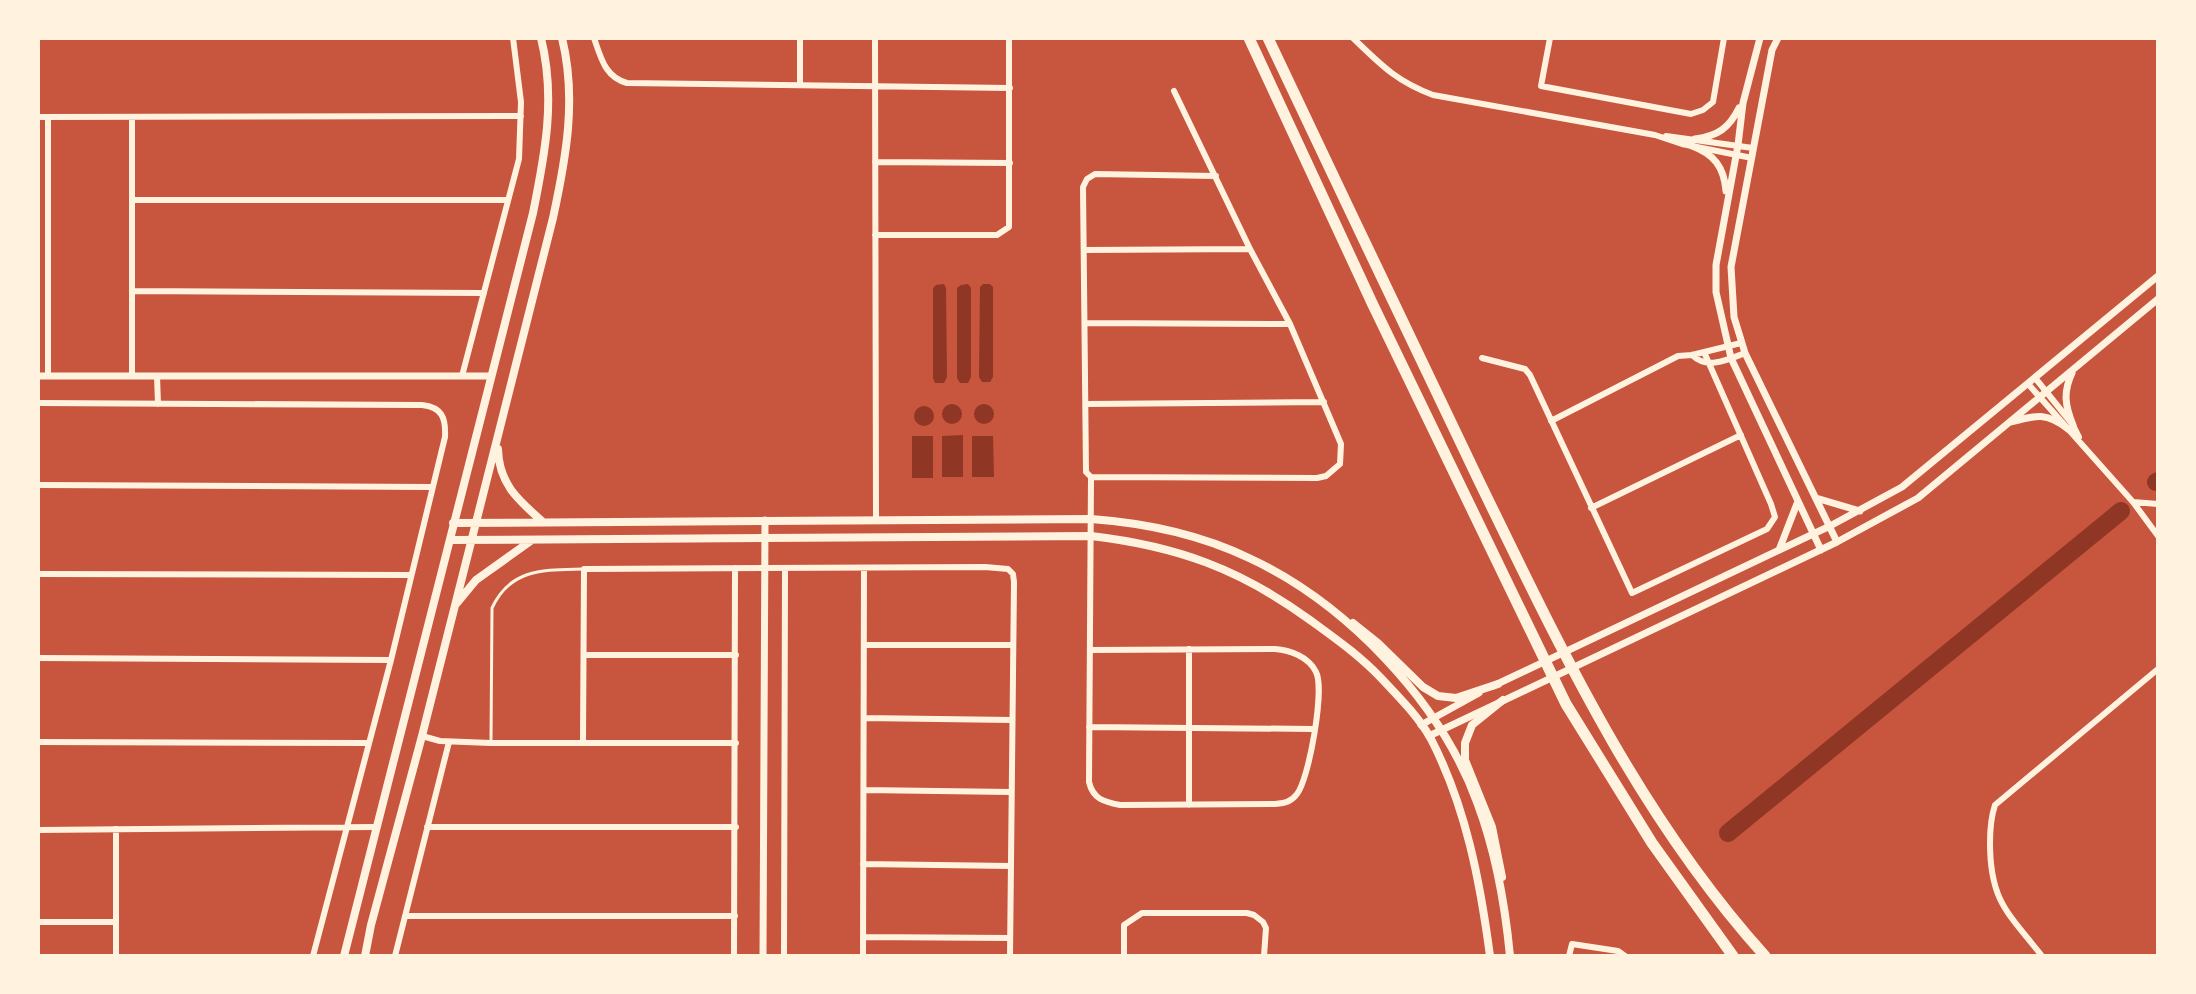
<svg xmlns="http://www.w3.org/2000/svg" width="2196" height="994" viewBox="0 0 2196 994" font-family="'Work Sans',sans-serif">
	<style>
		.water { fill: #8f3625 }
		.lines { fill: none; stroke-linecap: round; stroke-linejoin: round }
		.river { stroke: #8f3625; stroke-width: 18 }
		.service { stroke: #fff3e0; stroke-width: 3 }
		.minor { stroke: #fff3e0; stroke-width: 6 }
		.tertiary { stroke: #fff3e0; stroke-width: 7 }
		.secondary { stroke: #fff3e0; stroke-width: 8 }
		.motorway { stroke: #fff3e0; stroke-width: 11 }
	</style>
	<rect width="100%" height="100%" fill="#c8553d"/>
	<path class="water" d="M944 284 946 288 947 377 944 383H935L933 378V288L936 285Z
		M968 284 971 288V377L968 383H960L957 378V288L961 285Z
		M983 284H990L993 287V377L990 382H982L979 377 980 287Z
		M942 414a10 10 0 1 1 20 0a10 10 0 1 1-20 0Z
		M974 414a10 10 0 1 1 20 0a10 10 0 1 1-20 0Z
		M914 416a10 10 0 1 1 20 0a10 10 0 1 1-20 0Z
		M963 435V477H942V436Z
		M912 436H933V478H912Z
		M972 436H993L994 477H972Z"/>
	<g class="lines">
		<path class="river" d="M2156 482 2158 481
			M1728 833 2121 511"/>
		<path class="service" d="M491 740 492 608C511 567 546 570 584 569"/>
		<path class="minor" d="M594 38C601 58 605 77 627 83L1010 88
			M800 38V84
			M875 38 876 520
			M1353 38C1381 65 1396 81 1433 95L1655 135 1682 144 1752 158
			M1550 38 1541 86 1691 114 1703 110 1713 102 1724 38
			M38 117 521 116
			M48 117V376
			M132 117V376
			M1666 136 1753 148
			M875 162 1010 163
			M132 200H508
			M875 235H997L1009 227V38
			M1084 250 1250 249
			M132 291 484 293
			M1085 323 1290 324
			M1692 355C1707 370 1727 360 1745 353
			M1482 358 1525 369 1530 375 1632 593 1767 529 1775 517 1771 504 1704 352
			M157 376 158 404
			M462 376 519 159 521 102 513 38
			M2036 379 2073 425 2079 437
			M2029 385 2133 502 2158 536
			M38 403 422 405C442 407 446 418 445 437L391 660 313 956
			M1086 404 1324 402
			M1551 421 1678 356 1692 355 1741 343
			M1091 477 1317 478 1326 476 1340 464 1341 444 1290 324 1250 249 1174 91
			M38 485 431 487
			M2133 502 2158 504
			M1591 508 1741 435
			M38 574 411 575
			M864 645H1013
			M1189 649V805
			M1090 650 1275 649C1290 650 1309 657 1316 672 1325 689 1309 779 1297 794 1291 802 1285 803 1275 804L1120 805C1104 802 1093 799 1089 782L1091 477 1086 472 1083 187 1087 179 1095 174 1216 176
			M584 655H736
			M38 658 391 660
			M864 718 1012 720
			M1089 727 1313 729
			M422 736 440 741 491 743H736
			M38 742 369 743
			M583 742 584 569 985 567 1008 569 1013 574 1014 582 1010 956
			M864 790 1011 792
			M427 827H736
			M116 829V956
			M38 830 375 827
			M863 864 1011 866
			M405 916H735
			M38 922H116
			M863 937 1010 938
			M395 956 449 742
			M734 956 735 568
			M784 956 785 568
			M863 956 864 568
			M1124 956V925L1142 913H1247L1254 915 1263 922 1266 928 1264 956
			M1569 956 1572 944 1618 951 1625 956
			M2042 956C2008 913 1990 901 1990 843 1990 830 1991 817 1995 805L2158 669"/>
		<path class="tertiary" d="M1760 38 1743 103 1738 145 1716 265V292L1731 358 1821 550
			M1778 38 1772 50 1731 267 1734 317 1745 353 1837 542
			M1695 139C1718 136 1729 128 1739 108
			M1692 146C1714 154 1724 167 1726 191
			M2072 373C2063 392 2065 406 2073 425
			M38 376H491
			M2011 422C2036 415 2047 412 2068 429
			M1816 498 1860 511
			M1779 550 1798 501
			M1493 686 1830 526 1902 487 2158 276
			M1421 725 1479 693
			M1429 736 1837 542 1918 498 2158 299
			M763 956 765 520"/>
		<path class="secondary" d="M498 449C499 484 518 500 543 522
			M453 523 1091 519C1146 523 1199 534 1249 558 1346 603 1440 701 1477 802 1496 852 1505 904 1510 956
			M450 540 1091 536C1177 546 1240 569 1310 620 1336 639 1359 655 1381 678 1398 696 1419 717 1431 739 1466 807 1480 881 1490 956
			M457 603 476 580 532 540
			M1353 623 1378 643 1423 687 1438 696 1456 698 1498 684
			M1502 877 1492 827 1465 760V743L1472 725 1503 700
			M344 956 533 213C545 154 556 98 541 38
			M365 956 371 925 422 736 553 218C566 158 577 99 562 38"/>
		<path class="motorway" d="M1249 38 1373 305 1566 704 1652 843 1733 956
			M1268 38C1338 186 1408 333 1479 481 1561 649 1638 815 1765 956"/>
	</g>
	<rect width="2196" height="994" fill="none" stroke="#fff3e0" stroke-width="80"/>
</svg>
